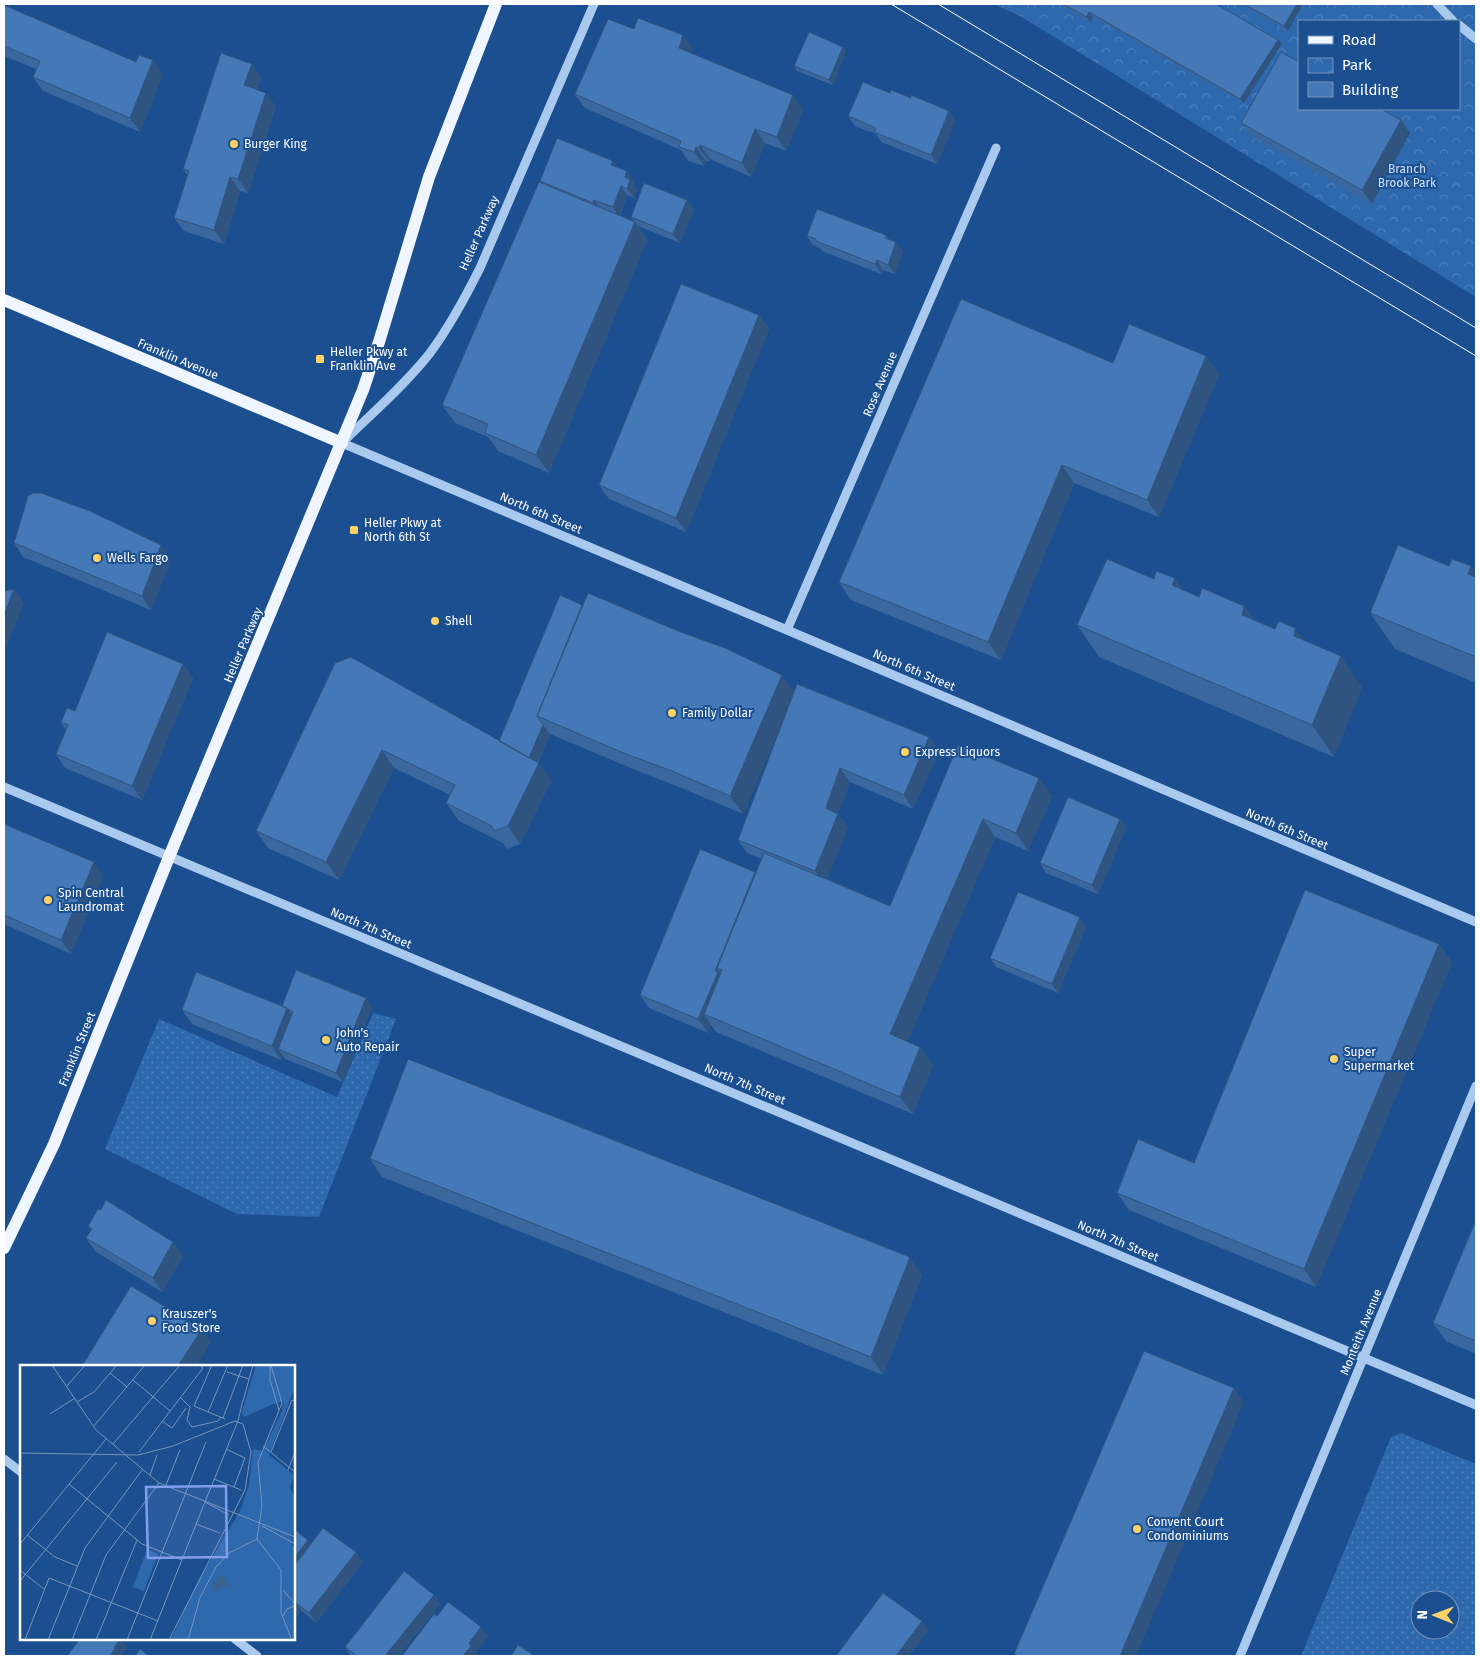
<svg xmlns="http://www.w3.org/2000/svg" width="1480" height="1660" viewBox="0 0 1480 1660" font-family="'Fira Sans',sans-serif">
	<style>
		.grass { fill: url(#grass-dots); fill-rule: evenodd }
		.park { fill: url(#park-crowns); fill-rule: evenodd }
		.lines { fill: none; stroke-linecap: round; stroke-linejoin: round }
		.minor { stroke: #a9c9ee; stroke-width: 9 }
		.major { stroke: #f0f6ff; stroke-width: 12 }
		.tram { stroke: #fff; stroke-width: 1 }
		.wall { fill: #3a679d }
		.shaded-wall { fill: #305480 }
		.building { fill: #4478b7; stroke: #305480 }
		.poi-dot { fill: #ffd166; stroke: #1b4f8f; stroke-width: 2 }
		.labels { text-anchor: middle; stroke-width: 4; stroke-linejoin: round; paint-order: stroke }
		.poi-label { font-size: 12px; fill: #fff; stroke: #1b4f8f; text-anchor: start }
		.park-label { font-size: 12px; fill: #cfe3fa; stroke: #1b4f8f }
		.street-label { font-size: 12px; fill: #fff; stroke: #1b4f8f }
		.inset-road { fill: none; stroke: #7695bc; stroke-width: 1 }
		.view { fill: #839eea; fill-opacity: 0.15; stroke: #839eea; stroke-width: 2.5 }
		.inset-edge { fill: none; stroke: #fff; stroke-width: 2.5 }
	</style>
	<defs>
		<pattern id="grass-dots" width="8" height="8" patternUnits="userSpaceOnUse" patternTransform="scale(1.25)"><rect width="8" height="8" fill="#2e69ad"/><path d="M2 2h.1M6 6h.1" fill="none" stroke="#4d80b9" stroke-width="1.8" stroke-linecap="round"/></pattern>
		<pattern id="park-crowns" width="20" height="18" patternUnits="userSpaceOnUse" patternTransform="scale(1.25)"><rect width="20" height="18" fill="#2e69ad"/><path d="M2 6a3 3 0 1 1 6 0M12 15a3 3 0 1 1 6 0" fill="none" stroke="#4d80b9"/></pattern>
	</defs>
	<rect width="100%" height="100%" fill="#1b4f8f"/>
	<path class="grass" d="M373 1013 396 1019 319 1217 237 1214 105 1149 159 1019 337 1097Z
		M1401 1433 1476 1464V1656H1301L1391 1437ZM1420 1600H1450V1630H1420Z"/>
	<path class="park" d="M993 4H1476V297L1020 16ZM1299 21H1459V109H1299Z"/>
	<g class="lines">
		<path class="minor" d="M594 4 480 268C465 298 450 326 430 353 405 385 371 414 342 443L787 630 1476 922
			M1437 4 1453 21
			M1459 25 1476 39
			M787 630 996 148
			M4 787 1476 1405
			M4 1459 21 1472
			M235 1639 257 1656
			M1240 1656 1476 1086"/>
		<path class="major" d="M4 300 342 443
			M4 1248 54 1144 169 857 363 390 379 342 429 177 496 4"/>
		<path class="tram" d="M891 4 1476 356
			M938 4 1476 328"/>
	</g>
	<path class="wall" d="M1058 4H1216L1282 44 1244 103 1093 17 1090 22Z
		M1239 4H1303L1288 31Z
		M4 5 163 74 140 132 43 91 33 77 36 69 4 56Z
		M693 49 691 53 803 109 786 151 765 143 751 177 710 159 709 161H706L704 166 688 161 681 150 585 108 575 95Z
		M846 52 833 85 797 71 794 66Z
		M252 64 261 78 257 90 276 106 248 193 240 191 224 244 184 231 174 218 187 175 183 169Z
		M890 93 911 98 949 111 955 121 937 164 881 142 876 134 855 126 848 116Z
		M1241 123 1410 133 1372 204 1251 136Z
		M617 167 627 171 634 181 633 184 637 189 634 198 627 195 620 216 635 222 631 217 694 209 680 243 638 226 647 240 549 473 498 451 488 437 455 423 442 405 542 184 540 181Z
		M886 235 889 240 896 242 903 252 895 274 883 270 881 274 822 251 820 248 813 245 807 236Z
		M759 315 769 329 686 532 609 499 599 485Z
		M1206 356 1219 374 1159 517 1074 483 1001 660 851 600 839 582 1113 363Z
		M14 543 171 559 151 610 23 557Z
		M1449 566H1471L1476 573V683L1395 649 1370 613Z
		M1154 579 1199 597 1244 606 1254 620 1275 629 1295 628 1303 640 1362 687 1334 757 1099 657 1077 625Z
		M582 605 782 675 794 692 929 737 939 751 913 809 850 782 838 814 848 827 827 879 890 906 958 745 1052 796 1028 851 995 837 907 1042 933 1065 913 1114 716 1032 711 1025 708 1033 649 1008 640 995 756 874 762 859 747 853 738 840 784 718 743 814 684 789 638 771 550 734 538 763 551 781 520 844 507 849 503 843 459 821 446 803 450 795 394 768 339 880 268 848 256 831 335 663 499 741Z
		M183 664 193 678 142 800 65 768 56 754 66 730 61 722 75 711Z
		M1120 819 1126 828 1098 894 1046 873 1040 863Z
		M4 824 103 876 71 954 4 924Z
		M1086 927 1058 993 996 967 990 958Z
		M1439 944 1452 962 1316 1287 1129 1210 1117 1193 1194 1163Z
		M366 998 372 1008 343 1082 285 1059 283 1056 281 1060 192 1024 182 1010 282 1006Z
		M370 1159 922 1275 883 1375 382 1177Z
		M1476 1220V1354L1446 1341 1433 1323Z
		M88 1226 173 1242 183 1256 162 1292 96 1252 86 1238 91 1230Z
		M294 1529 311 1544 363 1562 316 1623 302 1611 294 1620Z
		M434 1595 440 1604 399 1656H351L345 1647Z"/>
	<path class="shaded-wall" d="M1297 4H1303L1288 31 1284 26Z
		M1089 12 1093 17 1090 22 1087 17Z
		M683 35 693 49 688 62 679 48Z
		M1278 40 1282 44 1244 103 1240 99Z
		M843 47 846 52 833 85 829 80Z
		M153 60 163 74 140 132 130 118Z
		M252 64 261 78 254 99 244 85Z
		M266 93 276 106 248 193 238 179Z
		M793 95 803 109 786 151 777 137Z
		M949 111 955 121 937 164 931 155Z
		M1401 120 1410 133 1372 204 1362 190Z
		M755 129 765 143 751 177 742 163Z
		M700 145 710 159 709 161 699 148Z
		M696 147 706 161 704 166 694 152Z
		M613 161 619 170 611 165Z
		M627 171 634 181 633 184 637 189 634 198 627 189 625 177Z
		M230 177 240 191 224 244 214 230Z
		M621 186 627 195 619 217 613 207Z
		M594 200 601 210 599 212 593 203Z
		M687 200 694 209 680 243 673 234Z
		M635 222 647 240 549 473 536 455Z
		M896 242 903 252 895 274 888 265Z
		M877 260 883 270 881 274 875 264Z
		M759 315 769 329 686 532 676 518Z
		M1206 356 1219 374 1159 517 1147 500Z
		M1062 465 1074 483 1001 660 988 642Z
		M161 545 171 559 151 610 142 596Z
		M1471 566 1476 573V586L1468 574Z
		M1175 578 1197 610 1172 585Z
		M14 589 24 603 4 653V615Z
		M1244 606 1266 638 1242 615Z
		M1295 628 1317 659 1294 636Z
		M1341 656 1362 687 1334 757 1312 725Z
		M183 664 193 678 142 800 132 786Z
		M782 675 795 693 743 814 730 796Z
		M543 725 550 734 534 771 527 762Z
		M929 737 939 751 913 809 904 795Z
		M382 750 394 768 339 880 326 862Z
		M539 763 551 781 520 844 508 826Z
		M840 768 850 782 838 814 848 827 825 885 815 871 826 808Z
		M1039 778 1052 796 1028 851 1016 833Z
		M983 819 995 837 903 1052 890 1034Z
		M1120 819 1126 828 1098 894 1092 885Z
		M94 862 103 876 71 954 61 940Z
		M755 872 765 886 722 970 717 968 726 981 704 1014 711 1025 708 1033 698 1019 715 971Z
		M1080 917 1086 927 1058 993 1052 984Z
		M1439 944 1452 962 1316 1287 1304 1269Z
		M366 998 372 1008 343 1082 336 1073Z
		M287 1008 297 1022 278 1049 283 1056 281 1060 272 1046Z
		M920 1047 933 1065 913 1114 900 1097Z
		M173 1242 183 1256 162 1292 153 1278Z
		M910 1257 922 1275 883 1375 871 1357Z
		M202 1329 211 1342 197 1366H178Z
		M1234 1388 1244 1402 1136 1656H1120Z
		M4 1515 7 1519 4 1524Z
		M308 1540 314 1549 294 1575V1558Z
		M356 1552 363 1562 316 1623 309 1613Z
		M434 1595 440 1604 399 1656H385Z
		M295 1602 302 1611 294 1620V1603Z
		M922 1621 929 1630 909 1656H896Z
		M481 1627 488 1636 476 1652 478 1655 477 1656H463L469 1643Z
		M120 1639 127 1648 121 1656H110L114 1648Z"/>
	<path class="building" d="M1063 4H1216L1278 40 1240 99 1089 12 1087 17Z
		M1244 4H1297L1284 26Z
		M4 5 136 62 139 55 153 60 130 118 33 77 40 61 4 46Z
		M638 18 683 35 679 48 793 95 777 137 755 129 742 163 700 145 699 148 696 147 694 152 679 147 681 141 575 94 608 19 634 29Z
		M809 32 843 47 829 80 794 66Z
		M1281 52 1299 62V109H1381L1401 120 1362 190 1241 123Z
		M221 53 252 64 244 85 266 93 238 179 230 177 214 230 174 218 189 171 183 169Z
		M863 82 890 93 891 90 911 98V95L949 111 931 155 874 132 876 128 848 116Z
		M557 138 613 161 611 165 627 171 625 177 630 180 627 189 621 186 613 207 594 200 593 203 540 181Z
		M539 182 635 222 536 455 485 433 488 424 442 405Z
		M644 183 687 200 673 234 631 217Z
		M817 209 886 235 885 238 896 242 888 265 877 260 875 264 816 241V239L807 236Z
		M681 284 759 315 676 518 599 485Z
		M961 299 1113 363 1129 324 1206 356 1147 500 1062 465 988 642 839 582Z
		M33 493H41L90 511 161 545 142 596 14 543 28 496Z
		M1398 545 1449 566 1452 559 1471 566 1468 574 1476 577V657L1370 613Z
		M1107 559 1154 579 1156 571 1175 578 1172 585 1199 597 1202 588 1244 606 1242 615 1275 629 1279 621 1295 628 1294 636 1341 656 1312 725 1077 625Z
		M14 589 4 615V591Z
		M588 593 678 631 725 648 782 675 730 796 672 771 626 754 537 716Z
		M560 595 582 605 537 716 543 725 529 758 499 741Z
		M107 632 183 664 132 786 56 754 68 725 61 722 67 708 75 711Z
		M351 657 539 763 508 826 494 831 492 826 446 803 455 785 382 750 326 862 256 831 335 663Z
		M797 684 929 737 904 795 840 768 826 808 838 814 815 871 738 840Z
		M958 745 1039 778 1016 833 983 819 890 1034 920 1047 900 1097 704 1014 722 970 717 968 764 853 890 906Z
		M1068 797 1120 819 1092 885 1040 863Z
		M4 824 94 862 61 940 4 915Z
		M700 849 755 872 715 971 718 972 698 1019 640 995Z
		M1305 890 1439 944 1304 1269 1117 1193 1138 1139 1194 1163Z
		M1018 892 1080 917 1052 984 990 958Z
		M296 970 366 998 336 1073 278 1049 293 1012 282 1006Z
		M196 972 287 1008 272 1046 182 1010Z
		M408 1059 910 1257 871 1357 370 1159Z
		M106 1200 173 1242 153 1278 86 1238 92 1229 88 1226 98 1209 101 1210Z
		M1476 1220V1341L1433 1323Z
		M131 1286 202 1329 178 1366H82Z
		M1144 1351 1234 1388 1120 1656H1019L1014 1654Z
		M323 1528 356 1552 309 1613 295 1602 294 1603V1566Z
		M294 1529 308 1540 294 1558Z
		M404 1571 434 1595 385 1656H357L345 1647Z
		M883 1593 922 1621 896 1656H836Z
		M448 1602 481 1627 469 1643 471 1646 463 1656H402L434 1614 437 1616Z
		M80 1639H120L114 1648 115 1649 110 1656H67Z
		M518 1645 535 1656H511Z
		M140 1649 149 1656H135Z"/>
	<g class="poi-dot">
		<circle cx="234" cy="144" r="5"/>
		<rect x="315" y="354" width="10" height="10" rx="2.5"/>
		<rect x="349" y="525" width="10" height="10" rx="2.5"/>
		<circle cx="97" cy="558" r="5"/>
		<circle cx="435" cy="621" r="5"/>
		<circle cx="672" cy="713" r="5"/>
		<circle cx="905" cy="752" r="5"/>
		<circle cx="48" cy="900" r="5"/>
		<circle cx="326" cy="1040" r="5"/>
		<circle cx="1334" cy="1059" r="5"/>
		<circle cx="152" cy="1321" r="5"/>
		<circle cx="1137" cy="1529" r="5"/>
	</g>
	<g class="labels">
		<g class="poi-label">
			<text x="244" y="148">Burger King</text>
			<text x="330" y="356">Heller Pkwy at<tspan x="330" dy="14">Franklin Ave</tspan></text>
			<text x="364" y="527">Heller Pkwy at<tspan x="364" dy="14">North 6th St</tspan></text>
			<text x="107" y="562">Wells Fargo</text>
			<text x="445" y="625">Shell</text>
			<text x="682" y="717">Family Dollar</text>
			<text x="915" y="756">Express Liquors</text>
			<text x="58" y="897">Spin Central<tspan x="58" dy="14">Laundromat</tspan></text>
			<text x="336" y="1037">John's<tspan x="336" dy="14">Auto Repair</tspan></text>
			<text x="1344" y="1056">Super<tspan x="1344" dy="14">Supermarket</tspan></text>
			<text x="162" y="1318">Krauszer's<tspan x="162" dy="14">Food Store</tspan></text>
			<text x="1147" y="1526">Convent Court<tspan x="1147" dy="14">Condominiums</tspan></text>
		</g>
		<g class="park-label">
			<text x="1407" y="173">Branch<tspan x="1407" dy="14">Brook Park</tspan></text>
		</g>
		<g class="street-label">
			<text transform="translate(479 233) rotate(-66)" y="4">Heller Parkway</text>
			<text transform="translate(178 359) rotate(23)" y="4">Franklin Avenue</text>
			<text transform="translate(880 384) rotate(-67)" y="4">Rose Avenue</text>
			<text transform="translate(541 513) rotate(23)" y="4">North 6th Street</text>
			<text transform="translate(243 645) rotate(-67)" y="4">Heller Parkway</text>
			<text transform="translate(914 670) rotate(23)" y="4">North 6th Street</text>
			<text transform="translate(1287 829) rotate(23)" y="4">North 6th Street</text>
			<text transform="translate(371 928) rotate(23)" y="4">North 7th Street</text>
			<text transform="translate(77 1049) rotate(-68)" y="4">Franklin Street</text>
			<text transform="translate(745 1084) rotate(23)" y="4">North 7th Street</text>
			<text transform="translate(1118 1241) rotate(23)" y="4">North 7th Street</text>
			<text transform="translate(1361 1332) rotate(-68)" y="4">Monteith Avenue</text>
		</g>
	</g>
	<g transform="translate(20 1365)">
		<rect width="275" height="275" fill="#1b4f8f"/>
		<path d="M127 184 138 189 124 226 113 222Z" fill="#2e69ad"/>
		<path d="M236 0H275V22L249 90 274 110 270 123 275 133 272 180 275 182V275H151L177 218 220 146 229 120 233 84 243 86 262 46 263 37H258L224 52 222 47Z" fill="#2e69ad"/>
		<path d="M228 185 239 196 220 215 208 203Z" fill="#2e69ad"/>
		<path d="M202 209 209 221 200 222 196 229 192 220Z" fill="#3c6290"/>
		<path class="inset-road" d="M32 0 76 65 139 118 275 172M250 0V15L259 45M251 0 262 38 238 97 242 140 237 174 261 205V248L272 275M207 7 229 14M90 8 107 22M113 15 150 46M47 21 65 0M160 32 170 42 167 55 172 62 198 56 201 52M223 36 233 0M57 37 74 27 97 0M174 41 192 0M174 41 205 54M188 47 208 0M30 49 55 33M203 53 223 0M142 56 152 63 166 43M73 62 125 0M93 79 160 0M243 81 275 107M206 84 225 93 214 122M119 87 183 3 180 0M251 87 272 35 275 36M0 88 118 90 153 81 215 56 223 59 231 87 225 125 149 275M268 105 275 87M130 110 137 90M194 114 221 125M49 119 122 179 162 195M146 120 160 85M185 137 218 56 223 35M176 159 200 168M242 161 275 179M7 170 35 192 57 201M0 179 86 74M0 205 25 225M0 216 97 97M263 225 275 239M263 251 267 244 275 241M5 275 29 213 138 256M28 275 65 183 122 105M52 275 86 190 139 118M76 275 117 175M107 275 186 77M130 275 185 137 209 150M168 275 180 233 196 202 209 188 237 174"/>
		<path class="view" d="M206 121 207 192 128 193 126 122Z"/>
		<rect width="275" height="275" class="inset-edge"/>
	</g>
	<rect width="1480" height="1660" fill="none" stroke="#ffffff" stroke-width="10"/>
	<rect x="1298" y="20" width="162" height="90" fill="#1b4f8f" stroke="#7695bc"/>
	<rect x="1308" y="36" width="25" height="8" fill="#f0f6ff" stroke="#7695bc"/>
	<text x="1342" y="45" font-size="15" fill="#ffffff">Road</text>
	<rect x="1308" y="58" width="25" height="15" fill="url(#park-crowns)" stroke="#7695bc"/>
	<text x="1342" y="70" font-size="15" fill="#ffffff">Park</text>
	<rect x="1308" y="82" width="25" height="15" fill="#4478b7" stroke="#7695bc"/>
	<text x="1342" y="95" font-size="15" fill="#ffffff">Building</text>
	<g transform="translate(1435 1615) rotate(271)"><circle r="24" fill="#1b4f8f" stroke="#7695bc"/>
	<path d="M0-4L9 19L0 12L-9 19Z" fill="#ffd166"/>
	<text y="-8" font-size="14" font-weight="bold" text-anchor="middle" fill="#ffffff">N</text>
	</g>
</svg>
